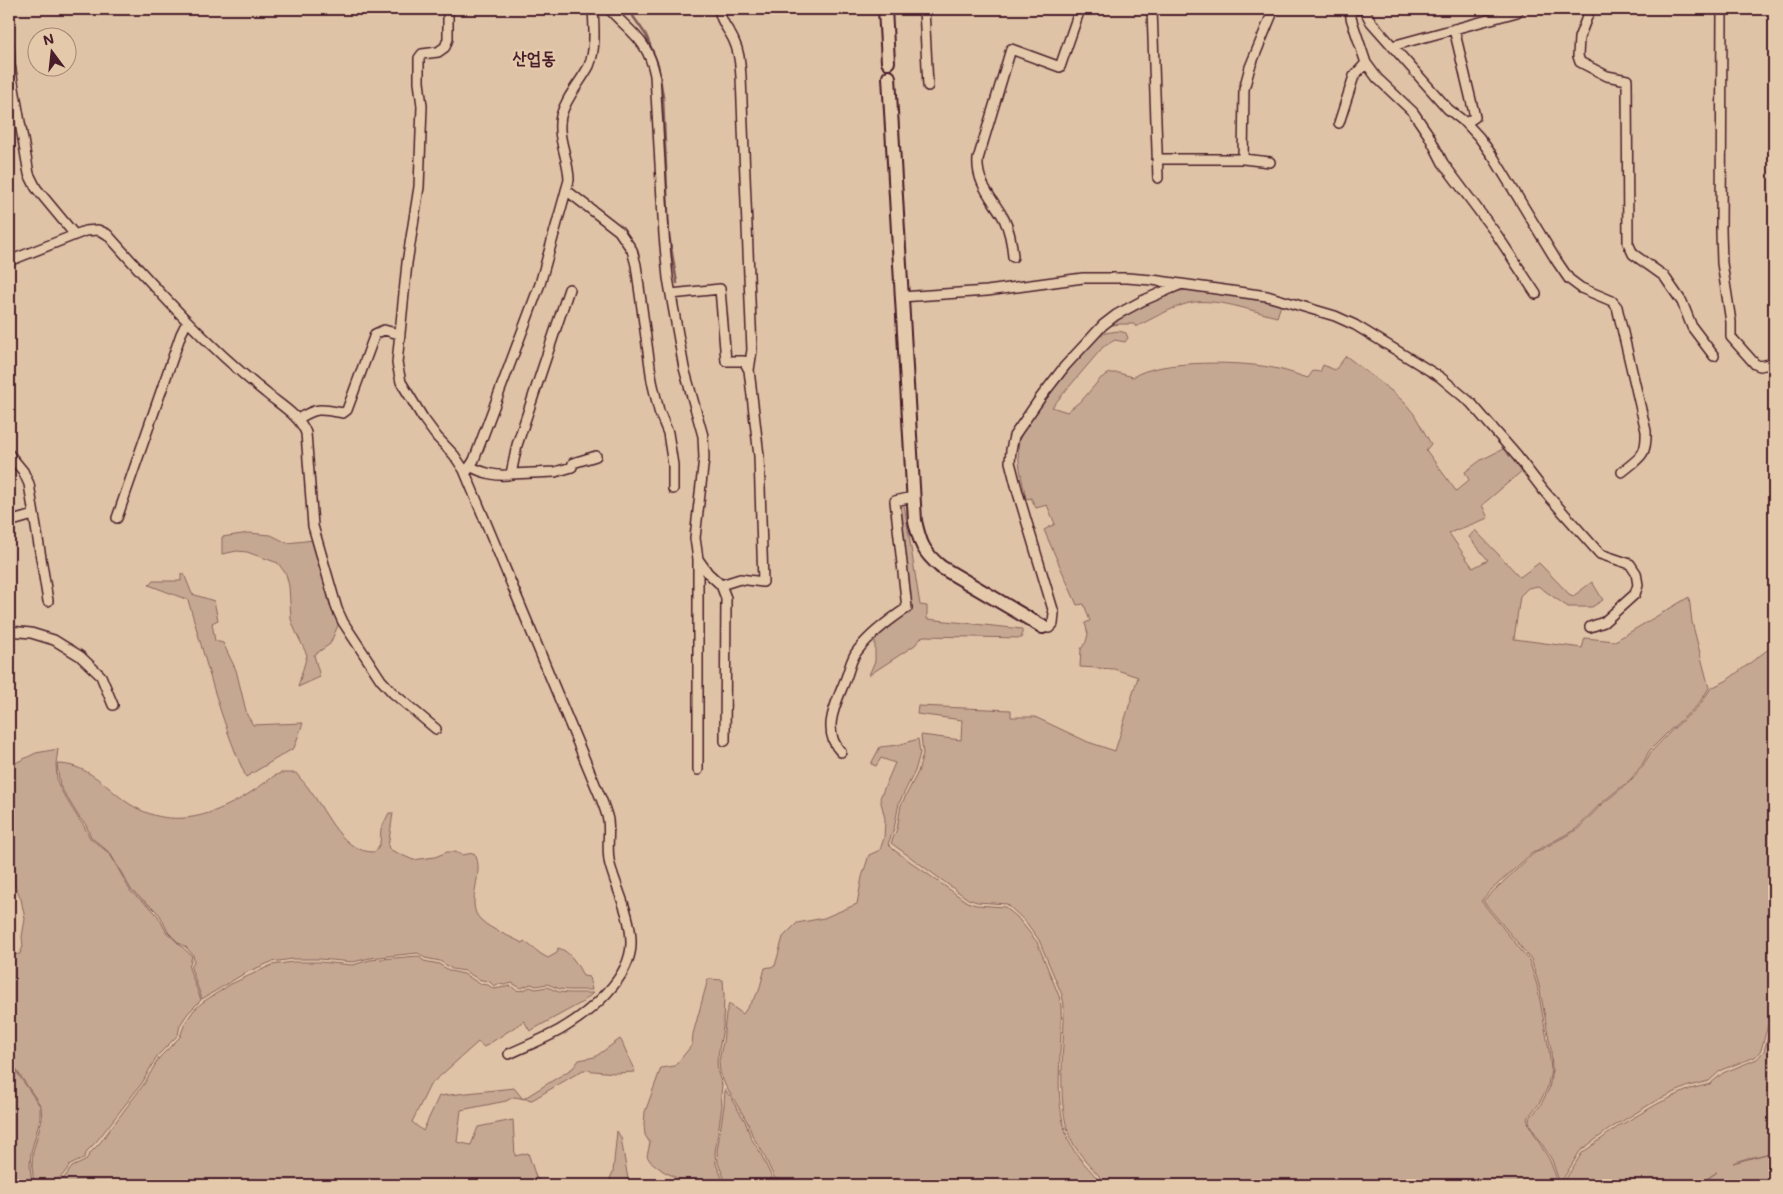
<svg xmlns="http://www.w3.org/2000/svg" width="1783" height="1194" viewBox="0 0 1783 1194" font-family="Mali,'Poor Story',sans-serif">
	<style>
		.green { fill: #c5a892; stroke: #88645e }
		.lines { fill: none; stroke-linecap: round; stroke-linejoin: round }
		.stream { stroke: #7f5a58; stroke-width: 2.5 }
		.street-casing { stroke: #4a1f2b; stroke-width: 12 }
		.secondary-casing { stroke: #4a1f2b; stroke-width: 16 }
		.street { stroke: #e4caab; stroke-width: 9 }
		.secondary { stroke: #e4caab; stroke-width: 12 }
		.labels { text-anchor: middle; stroke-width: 5; stroke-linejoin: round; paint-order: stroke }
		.quarter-label { font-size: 18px; font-weight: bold; fill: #4a1f2b; stroke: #e4caab }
	</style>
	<rect width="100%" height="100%" fill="#dec3a6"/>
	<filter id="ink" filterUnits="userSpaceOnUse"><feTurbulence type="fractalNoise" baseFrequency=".02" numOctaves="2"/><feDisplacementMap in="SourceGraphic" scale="10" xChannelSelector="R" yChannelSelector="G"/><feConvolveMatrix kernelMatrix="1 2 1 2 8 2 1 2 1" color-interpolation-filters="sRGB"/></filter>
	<g filter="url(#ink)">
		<path class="green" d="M1192 289 1238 295 1281 305 1277 317C1251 311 1216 297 1189 303 1171 308 1153 318 1136 327L1134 324H1120L1106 326C1132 311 1161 293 1192 289Z
			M1119 331 1126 333 1128 338 1125 342 1115 340 1103 347 1052 407 1067 412 1083 399 1101 378 1110 373H1119L1133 377C1159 359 1247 361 1278 369 1288 371 1298 375 1308 378L1313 371 1320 372 1323 365 1335 370 1346 356 1394 393 1405 403 1414 414 1431 444 1426 450 1456 491 1469 480 1465 472 1481 460 1505 448 1523 470 1482 505 1488 518 1449 533 1473 568 1488 560 1469 537 1475 530 1520 577 1539 563 1572 597 1592 582 1603 600 1592 607H1568L1538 586 1528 588 1520 596 1514 639 1582 648 1585 638 1615 641 1689 597 1692 622 1709 688 1698 705 1672 728 1649 751 1642 765 1631 779 1600 804 1576 829 1532 853 1489 892 1481 901 1529 960 1537 985 1549 1050 1551 1070 1547 1089 1538 1105 1527 1118 1529 1125 1550 1161 1559 1185H1106C1096 1170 1079 1157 1071 1139 1055 1103 1065 1045 1064 1005L1062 995 1039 940 1026 922 1007 904 977 902 968 899 891 843 897 829 901 805 918 772 923 754 921 735 961 740 962 720 917 714 918 706 1011 710V717H1035L1088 742 1115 751 1138 677 1114 669 1080 667 1081 649 1086 642 1088 634 1085 623 1090 621 1084 604 1077 605 1044 530 1055 524 1047 505 1036 508 1031 498 1026 499C1023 483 1016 457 1019 441 1022 425 1079 348 1093 338 1101 333 1111 332 1119 331Z
			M900 504H904L920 605 927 606V619L1022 629V638L923 636 915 645 869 675 875 661V636L909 610Z
			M249 533 271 535 287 543 314 540 331 609 339 623 330 644 314 655 320 677 298 687 307 655 295 630 291 619 289 586 286 574 278 563 247 552 237 551 222 554V537Z
			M181 573 184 574 192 594 214 601 218 620 212 623 215 641 223 643 236 670 247 715 253 725 303 723 294 748 246 777C220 721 206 659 188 600L149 585 153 581H181Z
			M1770 648 1774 650V993L1770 1001 1768 1025 1761 1050 1755 1057 1721 1070 1709 1081 1689 1086 1657 1100 1611 1128 1580 1151 1560 1184 1552 1160 1530 1125 1529 1119 1540 1106 1549 1089 1552 1070 1551 1050 1539 985 1531 959 1483 901 1533 854 1577 830 1601 805 1632 780 1643 766 1651 752 1673 729 1699 706 1711 688 1726 681Z
			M918 739 920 753 915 771 899 803 894 829 888 844 894 850 967 902 976 905 1005 907 1017 917 1037 942 1059 996 1061 1006C1063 1049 1052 1097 1068 1139 1075 1157 1092 1170 1102 1185H780L779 1181 774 1177 762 1151 753 1137 747 1121 725 1085 720 1072 719 1061 723 1042 726 1014 729 1004 743 1014 759 991 765 968 775 966 783 937 797 923 824 918 857 904 862 877 869 855 880 850 884 838 885 819 880 798 895 763 881 758 876 766 871 764 880 747 898 745Z
			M58 749 56 764 57 780 59 787 78 818 84 826 90 838 110 854 131 892 151 908 158 916 167 933 192 956 189 968 201 1000 188 1013 180 1025 178 1035 157 1056 142 1083 96 1142 88 1150 83 1159 70 1165 62 1176 48 1185H34L32 1166 33 1152 42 1119 41 1106 9 1059V955L20 954 23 946 22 937 25 919 21 899 14 883V872L9 854V766L36 753Z
			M57 764C84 764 100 781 120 797 172 839 227 812 274 776L281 773H296C301 780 307 785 311 792 328 814 342 853 375 852L380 844 381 829 389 813H393L388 847 391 850 413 860 435 857 447 852H455L462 855 474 853C487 871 463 904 481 920 493 931 508 935 522 943L524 941 541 954 548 958 557 953 558 948C570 951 578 965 583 976L589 977 592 990H568L560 989 547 984 536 986 531 984 521 988 512 983 504 985 498 984 494 986 490 982 478 979 465 971 452 969 440 961 425 958 418 953 370 958 353 962 319 959H293L271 962 245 973 202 999 191 968 194 961 193 955 186 947 179 943 168 932 160 915 152 907 132 891 110 853 91 837 86 825 79 817 60 786Z
			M418 956 424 961 439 964 450 971 464 974 480 984 488 985 494 989 511 986C518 993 522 991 530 987L536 989 547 987 559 992 568 993H593L583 1002 530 1031 524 1021 484 1047 478 1042 430 1085 412 1122 423 1131 439 1096 514 1088 523 1099 573 1068 579 1060 595 1057 620 1039 622 1042 635 1072 615 1073 583 1070 532 1100 514 1097 506 1101 461 1110 457 1142 471 1145 478 1127 513 1120 515 1156 528 1153 536 1177 543 1185H52L64 1178 72 1167 85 1161 91 1152 99 1144 144 1084 159 1058 180 1037 185 1023 194 1010 203 1002 231 984 272 965 293 962H319L353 965 370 960Z
			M708 979 723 980 724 995 723 1027 717 1061 718 1073 722 1085 721 1095 722 1106 715 1152 716 1164 725 1185H690L663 1171 650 1161 647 1156 650 1143 645 1135 644 1124 645 1112 661 1068 675 1066 692 1045 693 1034Z
			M1774 999V1151C1761 1157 1746 1157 1733 1163L1774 1152V1185H1699L1717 1172 1698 1185H1562L1582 1153 1619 1126 1659 1103 1690 1089 1710 1084 1723 1073 1757 1059 1764 1051 1771 1026 1773 1002Z
			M9 1061 40 1106V1119L31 1152 30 1166 32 1185H9Z
			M725 1089 745 1121 751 1138 760 1152 772 1178 777 1182 778 1185H727L718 1163 717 1151 724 1106Z
			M617 1131 621 1138 629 1185H607L613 1172Z"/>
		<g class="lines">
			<path class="stream" d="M628 9 646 35 658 65 663 97 669 235 677 283"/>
			<defs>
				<path id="street" d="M448 9V39L445 47 438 52 422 54 419 58V82L422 106 419 187 407 263 397 363 401 382 423 418 437 437 454 455 464 470 602 801C604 807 607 814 608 820 610 835 606 850 610 865 617 890 631 916 631 942 632 978 589 1013 560 1030 544 1039 526 1046 509 1054
					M609 9C631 33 648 40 655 75L664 235 668 278 684 368 703 436 704 458 695 538 698 559 708 573 721 585 726 598 725 741
					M719 9C721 24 729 29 734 41 740 53 740 65 741 77L752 350 749 370 759 456 763 582 740 579 721 585
					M924 9 928 86
					M1152 9 1158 178
					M1357 9 1351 11V18L1366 63 1377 78 1413 112 1428 134 1443 163 1497 235 1536 294
					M1364 9 1371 22 1448 109 1466 123 1479 137 1494 158 1556 260 1569 279 1581 288 1612 301 1617 307 1646 431C1647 456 1640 457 1622 472
					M1590 9 1579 38 1578 56 1580 62 1607 76 1627 80 1628 243 1633 254 1664 276 1682 302 1692 327 1714 356
					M1722 9 1721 230 1722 263 1731 322V337L1755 364 1760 366 1774 363
					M1454 29 1475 117 1466 123
					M9 46 10 65 29 174 36 188 75 235
					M1392 46 1517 12
					M1339 123 1354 76 1366 63
					M1157 159H1243L1270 162
					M1243 159 1244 89 1250 67 1274 9
					M566 190 619 231 632 250 636 265 652 381 659 411 668 433 673 465V489
					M1013 257C1012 244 1010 231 1004 219 993 199 976 183 978 159L1011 49 1060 67 1080 9
					M9 261 85 231 98 230 107 234C157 290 207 346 266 393 279 404 300 416 306 433L313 526 337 609 343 622 381 680 393 693 436 729
					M671 294 720 289 726 361H744L749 370
					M901 297 987 291 1083 278H1127L1152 280 1267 296 1335 316 1355 325 1440 377 1471 403 1517 456 1544 491 1600 554 1630 564 1636 573 1638 585 1635 594 1604 622 1590 627
					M298 419C317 407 321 409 343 413L347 410 375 334 384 330 399 334
					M9 454 23 471 29 484 48 601
					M470 466C480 472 500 478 511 474L555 472 572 467 573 463 596 456
					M466 473 474 460 540 284 569 180C569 159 556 137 561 116 566 97 580 83 589 66 596 49 594 26 593 9
					M511 474 517 445 569 289
					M117 518 181 334 187 322
					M9 522 33 515
					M698 559V770
					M1043 627 1049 628 1053 624 1054 613 1018 493 1010 462 1011 450 1014 436 1041 397 1065 366 1103 325 1116 315 1142 301 1179 285
					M9 631 31 633 54 640 80 656 101 676 113 705
					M841 752C820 730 837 702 846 678 850 668 851 658 858 650 871 633 889 620 907 608L895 501 913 497"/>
				<path id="secondary" d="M885 9 888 62
					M889 77 915 521C920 543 923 552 941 567L1043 627"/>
			</defs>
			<use href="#street" class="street-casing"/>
			<use href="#secondary" class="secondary-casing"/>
			<use href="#street" class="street"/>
			<use href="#secondary" class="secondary"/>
		</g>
	</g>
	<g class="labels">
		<g class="quarter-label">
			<text x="534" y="64">산업동</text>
		</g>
	</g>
	<rect width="1783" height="1194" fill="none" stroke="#e4caab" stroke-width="30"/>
	<rect x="15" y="15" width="1753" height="1164" fill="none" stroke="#4a1f2b" stroke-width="2" filter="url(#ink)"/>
	<g transform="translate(52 52) rotate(345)"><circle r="24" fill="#e4caab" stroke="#a68678"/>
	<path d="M0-4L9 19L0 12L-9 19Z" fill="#4a1f2b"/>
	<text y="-8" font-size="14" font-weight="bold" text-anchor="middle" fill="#4a1f2b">N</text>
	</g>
</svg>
